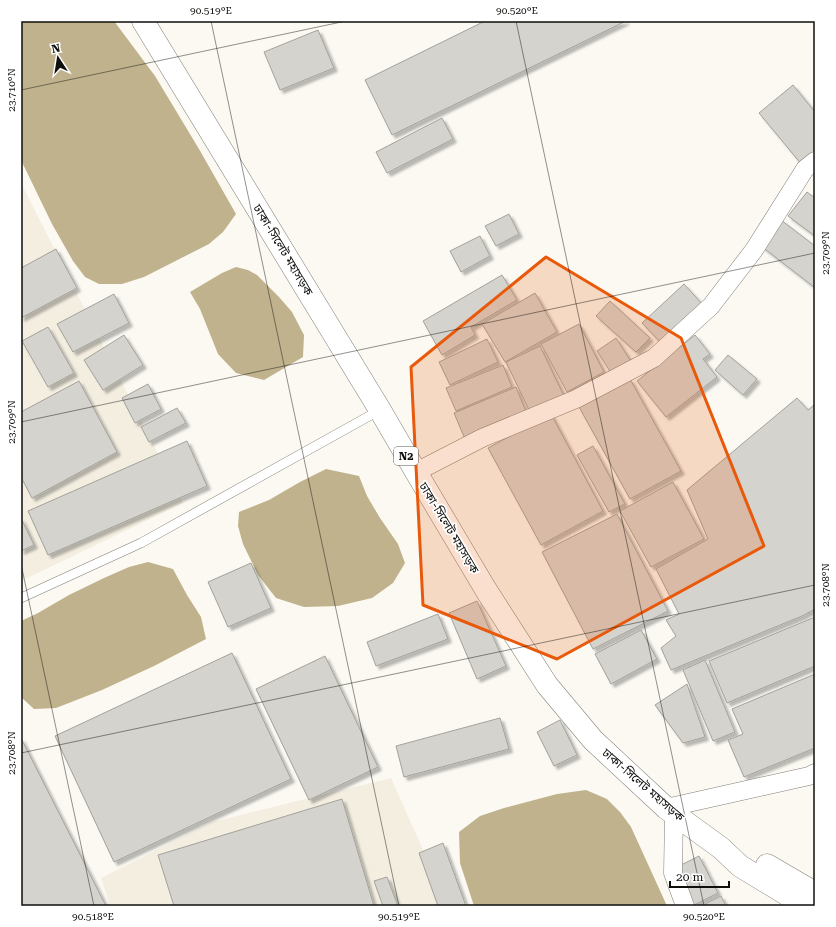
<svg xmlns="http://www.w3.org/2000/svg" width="836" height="927" viewBox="0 0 836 927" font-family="'Roboto Serif','Noto Sans Bengali',serif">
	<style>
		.built { fill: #f3eee0 }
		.water { fill: #bfb28c }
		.building { fill: #d5d3cd; stroke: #a3a19b; filter: url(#shadow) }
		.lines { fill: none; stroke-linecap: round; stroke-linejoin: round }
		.service-casing { stroke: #817f79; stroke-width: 10 }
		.minor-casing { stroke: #817f79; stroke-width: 19 }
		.trunk-casing { stroke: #817f79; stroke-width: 23 }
		.service { stroke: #fff; stroke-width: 9 }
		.minor { stroke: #fff; stroke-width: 18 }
		.trunk { stroke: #fff; stroke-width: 22 }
		.marked { fill: #e8590c; fill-opacity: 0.2; stroke: #e8590c; stroke-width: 3; stroke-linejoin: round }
		.ticks { fill: none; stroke: #0e0e0b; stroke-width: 1; stroke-opacity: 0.45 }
		.labels { text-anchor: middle; stroke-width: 3.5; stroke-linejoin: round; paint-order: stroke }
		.shield { fill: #fff; stroke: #565654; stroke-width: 1 }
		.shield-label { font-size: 11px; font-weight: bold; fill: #0e0e0b }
		.street-label { font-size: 12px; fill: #0e0e0b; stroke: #fff }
		.neatline { fill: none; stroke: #0e0e0b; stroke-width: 1.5 }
		.ticks-label { font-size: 10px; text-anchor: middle; fill: #0e0e0b }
	</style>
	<defs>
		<filter id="shadow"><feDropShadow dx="3.5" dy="3.5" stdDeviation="1" flood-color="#0004"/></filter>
	</defs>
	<rect width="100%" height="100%" fill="#fbf9f2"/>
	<path class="built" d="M21 183 183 503 21 581Z
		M391 778 448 906H110L101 878 212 822Z"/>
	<path class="water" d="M21 21H114L155 76 199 149 236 214 223 232 209 244 144 277 122 284H99L85 277 73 261 52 224 21 160Z
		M236 267 248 270 257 275 279 297 292 312 304 335 303 357 264 380 236 373 218 354 200 309 190 292 222 273Z
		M326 469 359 476 367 496 380 518 398 544 405 563 393 583 372 598 338 606 304 607 276 598 258 575 243 544 238 526 239 512 269 500 300 482Z
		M148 562 173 569 187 595 201 617 206 639 154 666 102 690 56 708 34 709 21 697V621L38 613 69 595 104 578 129 567Z
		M586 790 607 799 620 812 631 827 667 906H474L460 863 459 832 480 816 504 808 557 794Z"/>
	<path class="building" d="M485 21H626L392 135 365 80Z
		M318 30 334 68 280 90 264 52Z
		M793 85 815 112V154L802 165 759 113Z
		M442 118 453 139 387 173 376 152Z
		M807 192 815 198V236L788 216Z
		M509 214 519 234 496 246 485 226Z
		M781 220 815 246V286L814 287 761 246Z
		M480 236 490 256 461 272 450 251Z
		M56 249 77 288 21 318V268Z
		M502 275 517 300 471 327 475 335 442 355 423 321Z
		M684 284 703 305 662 344 642 323Z
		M535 293 557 332 505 362 482 324Z
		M114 294 129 323 73 352 57 324Z
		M610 301 650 338 636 352 596 316Z
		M579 324 604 372 567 392 541 344Z
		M48 327 74 373 48 387 22 341Z
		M124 335 143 365 103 390 84 360Z
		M695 335 710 354 703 359 717 377 666 417 637 381Z
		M616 338 632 363 613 376 597 351Z
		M487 339 498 362 450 385 439 362Z
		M540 346 564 396 530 412 506 362Z
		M728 355 757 379 743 395 715 370Z
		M503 365 512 387 456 411 446 388Z
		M630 379 681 471 630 499 579 407Z
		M79 381 117 452 32 498 21 477V412Z
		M148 384 161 409 135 423 122 398Z
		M516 387 527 414 465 439 454 413Z
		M797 398 808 410 815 404V609L802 616 671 670 661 648 676 636 666 620 679 614 656 569 708 539 687 490Z
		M177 408 186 423 149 442 141 427Z
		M551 414 603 511 541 545 488 448Z
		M187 441 207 486 48 555 28 511Z
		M593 446 625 504 609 512 577 455Z
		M673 482 704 539 651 567 620 511Z
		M617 514 668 611 593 649 542 552Z
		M21 518 34 545 21 551Z
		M251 563 271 608 228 627 208 582Z
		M477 601 506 666 477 679 449 613Z
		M438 614 448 639 376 666 367 642Z
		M815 617V666L727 703 709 661Z
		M641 630 657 659 611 684 595 654Z
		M232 653 291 779 114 862 55 736Z
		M325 656 378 767 309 800 256 689Z
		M705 660 735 732 713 741 683 670Z
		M815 674V748L744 777 728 740 743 734 732 709Z
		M687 684 705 737 683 743 655 705Z
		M500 718 509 749 404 777 396 746Z
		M560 720 577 755 554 766 537 732Z
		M21 738 106 906H21Z
		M342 799 374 906H174L158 855Z
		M443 843 466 906H438L419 853Z
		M699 856 718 893 694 905 675 868Z
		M387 877 398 906H383L374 881Z
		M721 896 726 906H701Z"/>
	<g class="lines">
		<defs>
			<path id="service" d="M21 598 141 543 380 410"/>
			<path id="minor" d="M416 472 482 438 576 399 654 358 711 306 754 250 805 169 815 161
				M666 808 809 776 815 773
				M674 814 673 873 685 906"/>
			<path id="trunk" d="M143 21 380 410 416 472 486 590 547 685 593 740 666 808 721 848 740 866 806 906
				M767 865 815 893"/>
		</defs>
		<use href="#service" class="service-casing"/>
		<use href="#minor" class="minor-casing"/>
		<use href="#trunk" class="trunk-casing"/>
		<use href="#service" class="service"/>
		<use href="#minor" class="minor"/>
		<use href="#trunk" class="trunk"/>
	</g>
	<path class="marked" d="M546 257 681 338 764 546 557 659 423 605 411 367Z"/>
	<path class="ticks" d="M211 21 399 906M516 21 704 906M21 90 346 21M21 422 815 253M21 564 94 906M21 753 815 585"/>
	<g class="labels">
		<rect class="shield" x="394" y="447" width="24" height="18" rx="3"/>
		<g class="shield-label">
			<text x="406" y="460">N2</text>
		</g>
		<g class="street-label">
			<text transform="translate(283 250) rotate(59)" y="4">ঢাকা-সিলেট মহাসড়ক</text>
			<text transform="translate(449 528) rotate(59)" y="4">ঢাকা-সিলেট মহাসড়ক</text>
			<text transform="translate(643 785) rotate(41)" y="4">ঢাকা-সিলেট মহাসড়ক</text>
		</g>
	</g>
	<rect width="836" height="927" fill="none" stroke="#ffffff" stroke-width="44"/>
	<g transform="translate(58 58) rotate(348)" stroke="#ffffff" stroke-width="3" paint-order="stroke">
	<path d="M0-3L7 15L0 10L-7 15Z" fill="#0e0e0b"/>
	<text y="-6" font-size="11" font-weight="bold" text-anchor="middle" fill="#0e0e0b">N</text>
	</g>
	<path d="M670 881v6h59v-6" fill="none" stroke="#0e0e0b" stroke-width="2"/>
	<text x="676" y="881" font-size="12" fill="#0e0e0b" stroke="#ffffff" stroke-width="3" paint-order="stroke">20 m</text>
	<rect x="22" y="22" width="792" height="883" class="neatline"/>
	<g class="ticks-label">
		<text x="211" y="14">90.519°E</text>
		<text x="517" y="14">90.520°E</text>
		<text transform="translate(11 90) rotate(-90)" y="4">23.710°N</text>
		<text transform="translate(825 253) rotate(-90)" y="4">23.709°N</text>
		<text transform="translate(11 422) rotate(-90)" y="4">23.709°N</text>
		<text transform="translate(825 585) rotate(-90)" y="4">23.708°N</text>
		<text transform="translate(11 753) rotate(-90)" y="4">23.708°N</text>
		<text x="93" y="920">90.518°E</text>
		<text x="399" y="920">90.519°E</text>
		<text x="704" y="920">90.520°E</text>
	</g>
</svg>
